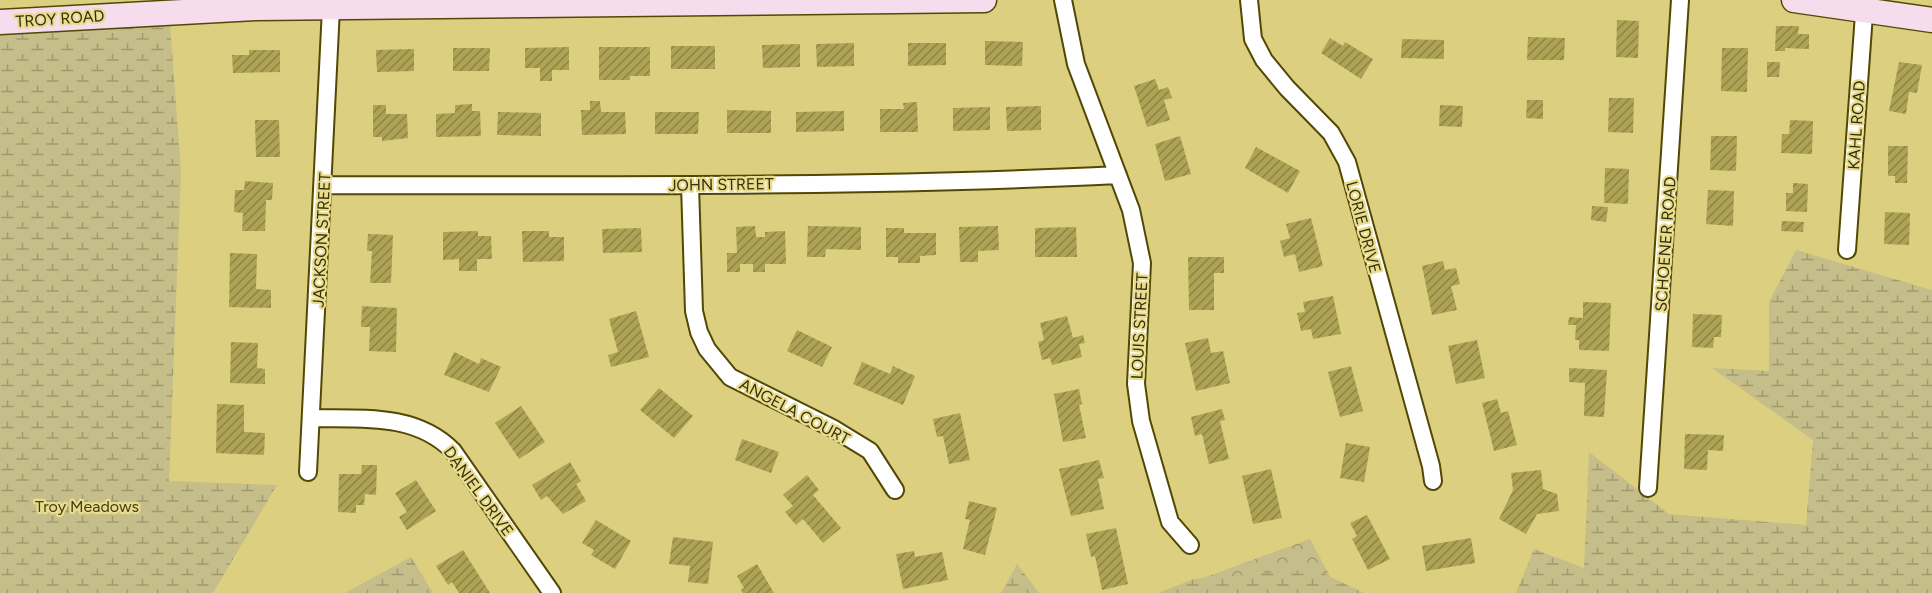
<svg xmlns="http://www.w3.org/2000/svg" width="1932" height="593" viewBox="0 0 1932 593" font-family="Figtree,sans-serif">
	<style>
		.forest { fill: url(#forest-crowns) }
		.wetland { fill: url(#wetland-marsh) }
		.building { fill: url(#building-hatch) }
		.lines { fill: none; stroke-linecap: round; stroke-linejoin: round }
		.street-casing { stroke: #524804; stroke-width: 20 }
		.secondary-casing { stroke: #524804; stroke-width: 27 }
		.street { stroke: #fff; stroke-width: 16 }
		.secondary { stroke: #f6dced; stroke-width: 24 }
		.labels { text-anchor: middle; stroke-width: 4.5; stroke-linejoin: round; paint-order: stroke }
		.street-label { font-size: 16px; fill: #342f0d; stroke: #e9dc8c }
		.park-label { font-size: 16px; fill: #403b19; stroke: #e9dc8c }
	</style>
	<defs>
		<pattern id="forest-crowns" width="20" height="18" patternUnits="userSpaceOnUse" patternTransform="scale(1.5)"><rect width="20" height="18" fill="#c5bd8a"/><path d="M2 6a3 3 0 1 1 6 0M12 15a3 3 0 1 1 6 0" fill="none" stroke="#a19a6f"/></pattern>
		<pattern id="wetland-marsh" width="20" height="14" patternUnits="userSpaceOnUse" patternTransform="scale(1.5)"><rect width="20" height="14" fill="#c5bd8a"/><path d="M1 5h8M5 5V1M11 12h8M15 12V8" fill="none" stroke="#a19a6f"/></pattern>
		<pattern id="building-hatch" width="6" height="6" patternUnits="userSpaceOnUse" patternTransform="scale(1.5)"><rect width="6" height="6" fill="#aea255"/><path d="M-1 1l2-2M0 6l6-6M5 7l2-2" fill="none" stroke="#8e8445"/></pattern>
	</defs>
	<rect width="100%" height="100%" fill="#dccf7f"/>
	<path class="forest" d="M1310 539 1339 593H1162Z"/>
	<path class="wetland" d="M170 24 181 171 169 481 277 485 213 593H0V35Z
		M1796 250 1932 290V593H1516L1534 549 1584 568 1589 452 1669 514 1806 525 1813 440 1712 368 1769 371V302Z
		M411 557 433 593H345Z
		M1017 564 1039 593H1001Z
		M1314 569 1364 593H1158L1194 579Z"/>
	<path class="building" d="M1617 20 1639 21 1638 58 1616 57Z
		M1776 26H1799L1798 34H1809V49L1785 48V51H1775Z
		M1528 37 1565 38 1564 60H1527Z
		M1330 38 1343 46 1345 42 1373 59 1361 79 1321 53Z
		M1402 39 1444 40V59L1401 58Z
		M985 41 1023 42 1022 66 985 65Z
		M854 43V66L817 67 816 44Z
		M908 43H946V65L908 66Z
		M800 44V67L763 68 762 45Z
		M671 46H715V69H671Z
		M569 47V70H552V81H540V68H525V48Z
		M599 47H650V76H630V80H599Z
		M453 48H490L489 71H453Z
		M1722 48H1748L1747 92 1721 91Z
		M414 49V71L377 72 376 50Z
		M249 50H280V72L233 73 232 55H249Z
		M1767 62H1780L1779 77H1767Z
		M1899 62 1922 65 1917 93 1909 92 1906 114 1889 111Z
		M1155 79 1159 90 1168 87 1172 98 1164 100 1170 120 1147 127 1134 86Z
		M1609 98H1634L1633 133 1608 132Z
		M1527 100H1543V119L1526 118Z
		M590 101H600L601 112H625L626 134 582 135 581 110H590Z
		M917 102 918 132H880V109H904L903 103Z
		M472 104V111H480L481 136 436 137V114L455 113V105Z
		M373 105H386V114H407L408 138 382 141V137H373Z
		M1440 105 1463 106 1462 127 1439 126Z
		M1041 106V130L1007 131 1006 107Z
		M990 107V130L953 131V108Z
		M727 110 771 111V133H727Z
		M844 111V131L796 132V112Z
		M498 112 541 113V136L497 135Z
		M655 112H699L698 134H655Z
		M255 120H279L280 157H256Z
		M1790 120 1813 121 1812 154 1781 153 1782 134H1789Z
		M1180 136 1191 174 1165 181 1155 144Z
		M1711 136H1737L1736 171 1710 170Z
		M1888 146H1908L1907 183H1895V176H1888Z
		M1256 147 1300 171 1288 193 1245 168Z
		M1605 168 1629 169 1628 204 1604 203Z
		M245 181 273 183 272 200H266L265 231H242L243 213 234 212 235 190H244Z
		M1793 183 1808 184 1807 212 1786 211V193H1793Z
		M1708 190 1734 191 1733 226 1706 224Z
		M1592 206 1608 207 1606 222 1591 220Z
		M1885 212 1910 213 1909 245 1884 244Z
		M1311 218 1323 266 1299 272 1295 254 1284 257 1280 241 1290 238 1286 224Z
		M1782 221 1804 222 1803 232 1781 231Z
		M755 226 756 237H765V232L785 231 786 264H765V272H753V264H740V272H727V253H737L736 227Z
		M808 226 861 227V250L826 249 825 257H807Z
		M998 226 999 250 978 251V262H960L959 227Z
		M1076 227 1077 257H1035V228Z
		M641 228 642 252 603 253 602 229Z
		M886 228H904V233H936V255L920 256V263H898V257H886Z
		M478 231V236H491L492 259H477V271H459V259L443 260V232Z
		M522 231H549V237H564V261L523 262Z
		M368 234 393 235 391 283H370L372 251H367Z
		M230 253 257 254 256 289 271 290V308L229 307Z
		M1188 257H1224V273H1214V310H1189Z
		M1443 261 1445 270 1456 268 1460 284 1451 286 1457 310 1432 315 1422 266Z
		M1333 296 1341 334 1313 339 1311 329 1301 331 1297 313 1305 312 1303 302Z
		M1583 302 1611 303 1609 351 1579 350V340H1575L1576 325H1568L1569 317 1583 318Z
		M362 306 397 308 396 352 369 351 370 327H361Z
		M636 311 649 357 611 367 608 355 618 352 609 319Z
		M1693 314 1722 315 1721 337H1714L1713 348 1692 347Z
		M1067 316 1073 338 1083 335 1085 343 1079 344 1082 357 1052 365 1050 358 1042 360 1038 342 1044 340 1040 323Z
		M797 330 832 347 822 367 787 351Z
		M1208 338 1211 353 1223 351 1230 383 1196 391 1185 343Z
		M1477 340 1485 378 1456 384 1448 346Z
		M231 342 258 343 257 368 265 369V384L230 383Z
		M454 352 479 364 481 358 501 367 489 392 444 375Z
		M862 362 890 374 893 366 915 376 903 405 853 384Z
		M1351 366 1363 411 1340 417 1328 372Z
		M1569 368 1607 370 1604 417 1584 416 1585 383 1569 382Z
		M659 388 693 416 674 438 640 410Z
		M1079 389 1082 404 1079 405 1086 438 1063 442 1054 394Z
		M1497 399 1501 413 1508 411 1517 445 1494 451 1482 403Z
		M217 404 244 405V432L265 433 264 455 216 453Z
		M521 406 545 442 519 459 495 423Z
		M1222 409 1225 420 1220 421 1229 459 1209 464 1202 434 1195 436 1191 417Z
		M960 413 970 460 949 464 943 436 937 437 933 419Z
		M1685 434 1724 435 1723 451 1708 450 1707 470 1684 469Z
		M742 439 779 452 771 473 735 460Z
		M1346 443 1370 447 1364 482 1340 478Z
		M1099 460 1104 478 1098 479 1104 509 1071 516 1059 469Z
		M570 462 581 481 576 484 586 501 563 514 547 496 541 500 532 485Z
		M362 465H377L376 495 365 494 364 505H356V513L338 512 339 474H361Z
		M1271 469 1282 518 1253 524 1242 476Z
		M1541 470 1543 489 1557 494 1559 511 1537 514 1526 534 1499 519 1513 490 1511 473Z
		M807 475 819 490 813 495 841 528 823 543 803 519 796 525 785 512 793 506 783 495Z
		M416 480 436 511 407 530 399 517 407 512 395 493Z
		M969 501 997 508 985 555 963 549 970 520 965 519Z
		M1367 515 1390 559 1368 570 1352 539 1357 536 1350 523Z
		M596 520 631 541 615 569 591 555 594 550 582 543Z
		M1116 528 1128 584 1102 590 1095 556 1091 557 1086 534Z
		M673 537 713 542 708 584 688 582 690 566 669 564Z
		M1471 538 1475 563 1426 571 1422 546Z
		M463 550 490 593H459L452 582 448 585 436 566Z
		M914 551 915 557 942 552 948 580 903 589 896 554Z
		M757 564 774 593H743L741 590 744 588 737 576Z"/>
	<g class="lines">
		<defs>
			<path id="street" d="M1063 0 1076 64 1131 210 1142 263 1136 384 1141 421 1170 522 1190 545
				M1249 0 1253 39 1264 60 1287 88 1331 133 1347 162 1431 466 1433 481
				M324 185C588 185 853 188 1118 175
				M690 185 694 311 699 332 707 349 730 377 834 429 870 451 895 490
				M1847 250 1865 0
				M313 418C362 419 416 413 453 451L552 593
				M308 472 331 8
				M1648 488 1680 0"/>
			<path id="secondary" d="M1794 0 1932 20
				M0 22 256 8 984 0"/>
		</defs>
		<use href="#street" class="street-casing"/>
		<use href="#secondary" class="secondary-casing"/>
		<use href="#street" class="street"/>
		<use href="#secondary" class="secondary"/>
	</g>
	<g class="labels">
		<g class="street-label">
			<text transform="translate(60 18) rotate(-4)" y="6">TROY ROAD</text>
			<text transform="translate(1856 125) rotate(-86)" y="6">KAHL ROAD</text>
			<text transform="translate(721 184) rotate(-1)" y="6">JOHN STREET</text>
			<text transform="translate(1364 227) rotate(75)" y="6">LORIE DRIVE</text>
			<text transform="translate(321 240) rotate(-87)" y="6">JACKSON STREET</text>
			<text transform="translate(1665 244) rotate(-86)" y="6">SCHOENER ROAD</text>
			<text transform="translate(1139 326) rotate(-87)" y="6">LOUIS STREET</text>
			<text transform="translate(795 411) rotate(28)" y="6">ANGELA COURT</text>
			<text transform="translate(479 491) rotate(54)" y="6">DANIEL DRIVE</text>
		</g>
		<g class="park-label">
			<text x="87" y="512">Troy Meadows</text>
		</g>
	</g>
</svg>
